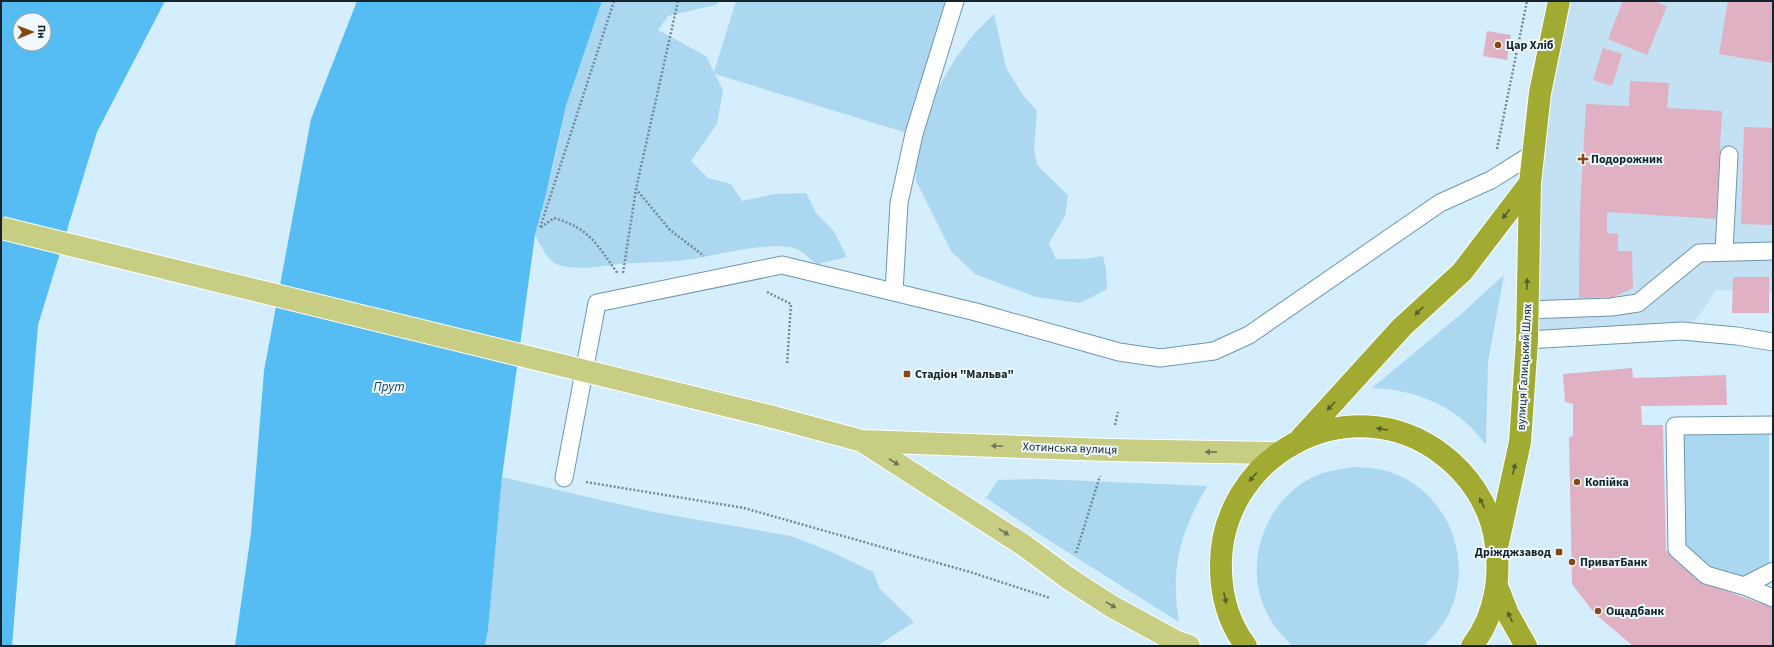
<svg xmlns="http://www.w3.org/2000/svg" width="1774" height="647" viewBox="0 0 1774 647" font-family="'Source Sans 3',sans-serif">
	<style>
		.built { fill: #c3e1f3 }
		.green { fill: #acd7f1 }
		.water { fill: #55bdf3; fill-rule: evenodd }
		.building { fill: #dfb1c2 }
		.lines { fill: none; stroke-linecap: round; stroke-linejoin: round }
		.lane-casing { stroke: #6d97af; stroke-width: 19 }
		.primary-casing { stroke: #fff; stroke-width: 24 }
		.highway-casing { stroke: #fff; stroke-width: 24 }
		.path { stroke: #738995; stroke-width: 2.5; stroke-dasharray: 2 2; stroke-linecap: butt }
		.lane { stroke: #fff; stroke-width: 17 }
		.primary { stroke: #c7cd83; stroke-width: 22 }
		.highway { stroke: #a1ab31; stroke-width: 22 }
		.primary-bridge-casing { stroke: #fff; stroke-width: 24; stroke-linecap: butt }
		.primary-bridge { stroke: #c7cd83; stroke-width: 22 }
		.oneway { fill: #53612f }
		.oneway2 { fill: #6d7858 }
		.poi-dot { fill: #884711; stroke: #f0f9fe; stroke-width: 1.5 }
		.labels { text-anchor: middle; stroke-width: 4; stroke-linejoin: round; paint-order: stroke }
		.poi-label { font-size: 12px; font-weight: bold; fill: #13242d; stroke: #f0f9fe; text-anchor: start }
		.street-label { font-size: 12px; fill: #13242d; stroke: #f0f9fe }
		.water-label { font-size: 13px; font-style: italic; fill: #0f4a65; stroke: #f0f9fe }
	</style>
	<rect width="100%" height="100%" fill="#d4eefe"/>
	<path class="built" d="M1556 1H1773V293L1716 290 1700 315 1682 329 1523 338Z"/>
	<path class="green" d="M602 1H721L715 5 668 16 658 30 706 56 714 72 736 1H947L907 133 715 74 723 90 717 124 691 161 708 178 731 184 742 201 775 194 806 193 816 213 833 230 847 257 817 264C810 259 799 248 791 247 761 243 722 254 692 259 668 263 644 262 619 264 602 266 576 271 559 265 548 262 540 244 535 235L553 167 566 106Z
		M994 14 1006 68 1023 95 1037 111 1034 148 1037 165 1068 195 1065 216 1049 243 1056 259H1083L1103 256 1106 269 1107 289 1080 303 1036 297 975 274 951 251 916 181V150L932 99 955 59 974 34Z
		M1504 275 1488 362 1486 445C1460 408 1417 389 1372 388L1461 314Z
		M1769 430V567L1743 579 1708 569 1683 547 1680 431Z
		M1355 467C1371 468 1386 469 1400 476 1449 499 1472 558 1451 609 1445 624 1434 635 1424 646H1293C1283 637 1274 627 1268 615 1242 567 1263 503 1311 478 1325 471 1340 469 1355 467Z
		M502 477 653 512 791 536 832 552 873 572 880 589 914 622 877 646H485L488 630Z
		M1040 479 1207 486C1180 534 1170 567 1179 622L1053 543 986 498 998 480Z"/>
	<path class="water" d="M1 1H165L97 132 38 325 12 646H1ZM20 20H44V44H20Z
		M357 1H602L566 106 546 194 535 235 502 477 488 630 485 646H235L251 533 264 371 311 119Z"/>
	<path class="building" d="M1623 1H1654L1667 6 1647 55 1608 39Z
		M1728 1H1773V63L1719 54Z
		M1487 31 1511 35 1507 60 1483 56Z
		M1603 48 1622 54 1612 86 1593 80Z
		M1630 81 1669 83 1667 108 1722 111 1716 219 1607 212V233L1618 234V251H1632L1633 288 1614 297 1579 298 1580 211 1586 104 1629 106Z
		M1744 127 1773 128V225L1741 224Z
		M1733 277H1769V313H1732Z
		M1632 368 1633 378 1726 375 1727 405 1641 406 1642 425H1663L1666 550 1699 581 1773 608V646H1633L1594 613 1572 584 1569 437 1573 436V404L1565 402 1563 374Z"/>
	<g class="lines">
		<defs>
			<path id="lane" d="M1724 252 1729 155
				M894 292 899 203 914 134 955 1
				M1526 310 1611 307 1638 303 1699 253 1773 251
				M1527 340 1682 331 1737 336 1773 342
				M1773 425 1675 426 1677 549 1706 575 1744 586 1773 571
				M564 478 597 303 782 265 976 312 1119 352 1160 358 1214 351 1249 335 1440 203 1491 180 1534 153
				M1744 586 1773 598"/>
			<path id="primary" d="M773 417 862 441 1108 450 1278 453
				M862 441 1025 546 1068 578 1111 606 1177 642 1189 646"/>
			<path id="highway" d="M1301 438 1402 327 1462 272 1530 183
				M1498 543 1520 442 1527 340 1530 183 1540 93 1559 1
				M1497 586 1508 614 1526 646
				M1246 646C1230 625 1222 598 1221 572 1216 456 1350 383 1443 455 1468 474 1487 502 1494 533 1502 571 1497 614 1472 646"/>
		</defs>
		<use href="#lane" class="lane-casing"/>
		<use href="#primary" class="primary-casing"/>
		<use href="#highway" class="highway-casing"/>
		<path class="path" d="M614 1 540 228 554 218C590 228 598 246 618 274
			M678 1 636 189 670 230 704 256
			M1497 149 1527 1
			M623 273 636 189
			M767 292 791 304 787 365
			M1115 425 1118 412
			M586 482 744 508 970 572 1050 598
			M1076 553 1100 476"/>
		<use href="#lane" class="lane"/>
		<use href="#primary" class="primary"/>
		<use href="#highway" class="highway"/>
		<defs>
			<path id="primary-bridge" d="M1 228 773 417"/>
		</defs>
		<use href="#primary-bridge" class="primary-bridge-casing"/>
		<use href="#primary-bridge" class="primary-bridge"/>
	</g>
	<defs><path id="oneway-solid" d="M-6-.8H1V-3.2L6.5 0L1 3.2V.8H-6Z"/></defs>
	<g class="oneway">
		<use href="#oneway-solid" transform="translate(1506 214) rotate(127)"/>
		<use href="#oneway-solid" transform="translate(1527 284) rotate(-88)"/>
		<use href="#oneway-solid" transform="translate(1419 311) rotate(137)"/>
		<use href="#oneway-solid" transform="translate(1331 406) rotate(133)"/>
		<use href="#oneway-solid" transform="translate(1382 429) rotate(-171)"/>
		<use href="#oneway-solid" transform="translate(1514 469) rotate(-78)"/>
		<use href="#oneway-solid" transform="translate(1253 477) rotate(131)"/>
		<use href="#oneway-solid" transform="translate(1482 503) rotate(-117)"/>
		<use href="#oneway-solid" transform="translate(1225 598) rotate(78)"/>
		<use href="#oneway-solid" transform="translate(1510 617) rotate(-115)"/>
	</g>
	<g class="oneway2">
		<use href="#oneway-solid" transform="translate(997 446) rotate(-178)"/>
		<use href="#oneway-solid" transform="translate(1211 452) rotate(-179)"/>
		<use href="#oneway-solid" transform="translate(894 462) rotate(33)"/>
		<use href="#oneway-solid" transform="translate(1004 532) rotate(33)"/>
		<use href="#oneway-solid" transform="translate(1111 605) rotate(31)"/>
	</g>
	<g class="poi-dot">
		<circle cx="1498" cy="45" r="4"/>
		<path d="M1581 153h4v4h4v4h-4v4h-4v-4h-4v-4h4z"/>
		<rect x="903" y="370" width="8" height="8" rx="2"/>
		<circle cx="1577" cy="482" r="4"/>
		<rect x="1555" y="548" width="8" height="8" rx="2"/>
		<circle cx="1572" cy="562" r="4"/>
		<circle cx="1598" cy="611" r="4"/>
	</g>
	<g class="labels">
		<g class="poi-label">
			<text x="1506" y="49">Цар Хліб</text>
			<text x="1591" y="163">Подорожник</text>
			<text x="915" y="378">Стадіон "Мальва"</text>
			<text x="1585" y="486">Копійка</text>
			<text x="1551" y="556" text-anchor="end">Дріжджзавод</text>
			<text x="1580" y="566">ПриватБанк</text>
			<text x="1606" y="615">Ощадбанк</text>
		</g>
		<g class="street-label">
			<text transform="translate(1524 367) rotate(-87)" y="4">вулиця Галицький Шлях</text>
			<text transform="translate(1070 448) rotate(2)" y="4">Хотинська вулиця</text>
		</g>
		<g class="water-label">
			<text x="389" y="391">Прут</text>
		</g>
	</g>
	<rect width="1774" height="647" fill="none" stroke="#13242d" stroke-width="4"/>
	<g transform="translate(32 32) rotate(89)"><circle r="19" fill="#f0f9fe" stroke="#98a4aa"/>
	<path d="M0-3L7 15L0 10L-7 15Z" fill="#884711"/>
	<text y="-6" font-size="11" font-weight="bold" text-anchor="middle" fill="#13242d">Пн</text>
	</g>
</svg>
